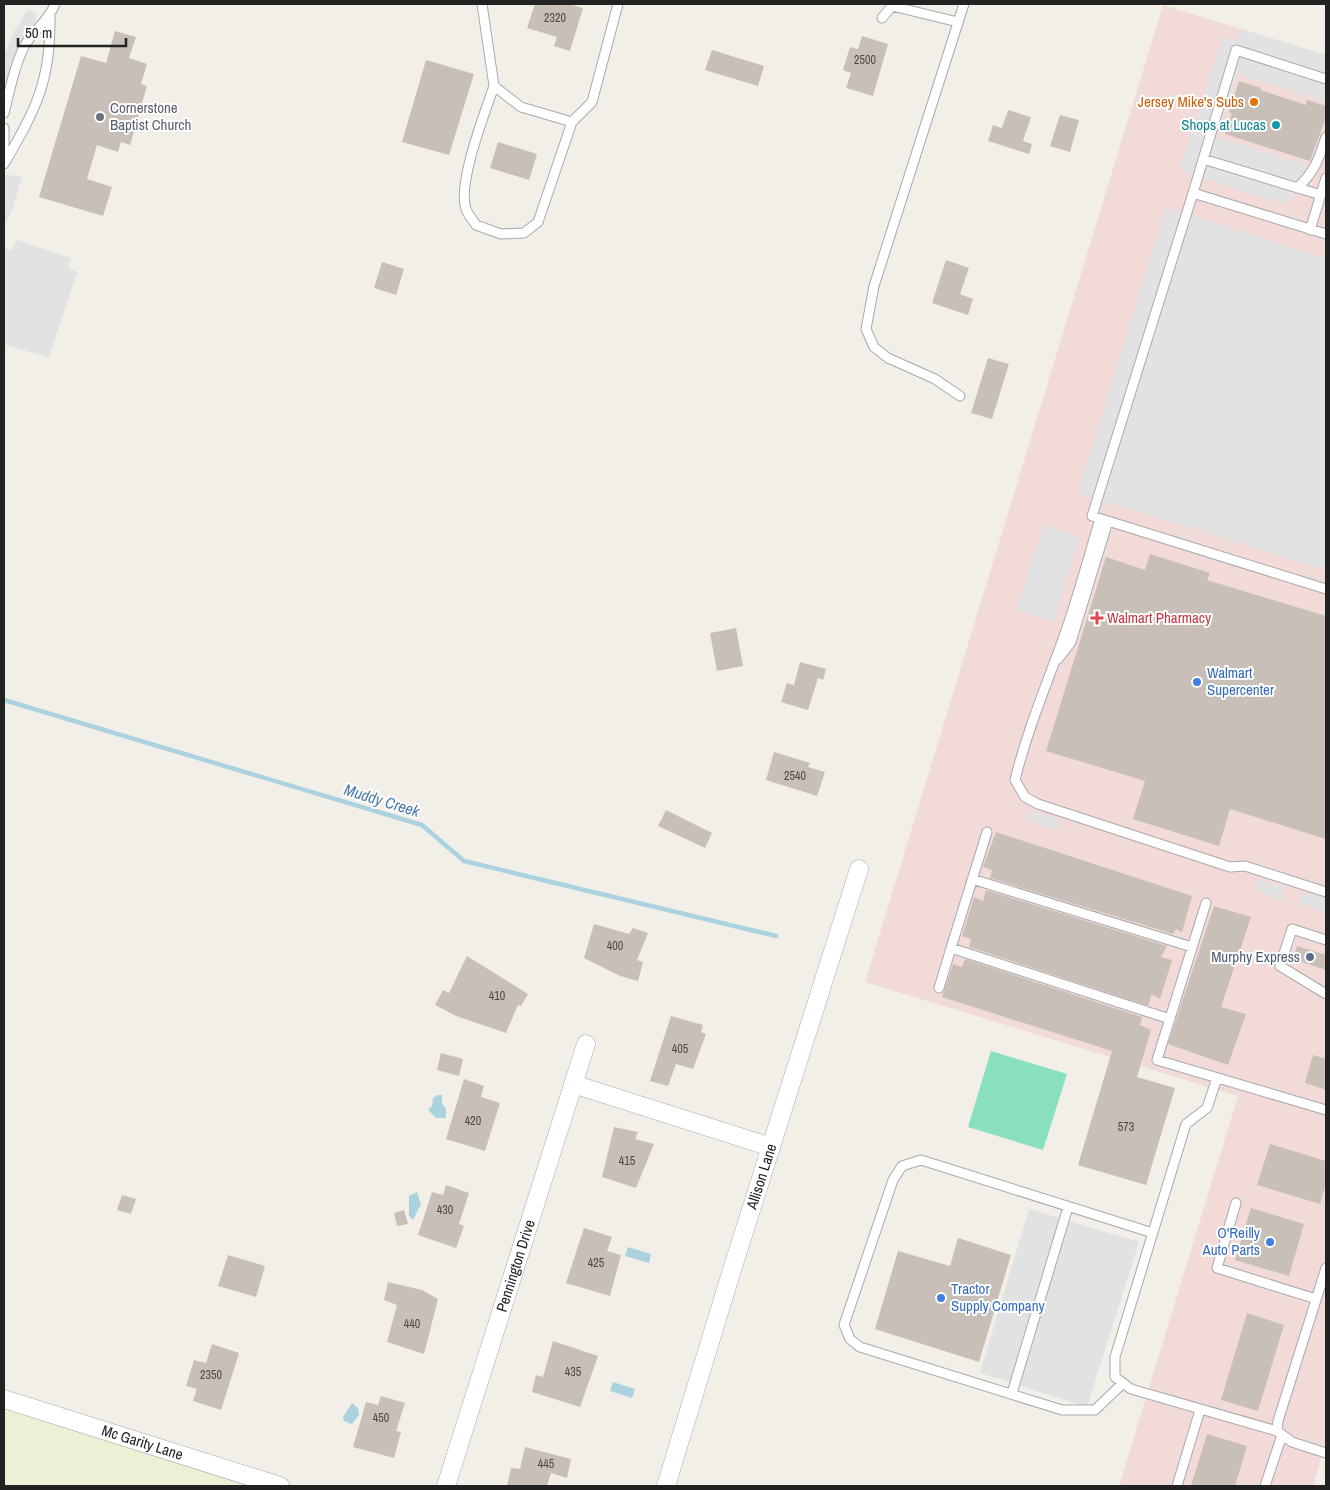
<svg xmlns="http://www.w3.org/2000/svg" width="1330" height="1490" viewBox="0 0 1330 1490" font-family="'Archivo Narrow',sans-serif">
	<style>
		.commercial { fill: #f2dad9 }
		.farmland { fill: #eef0d5 }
		.pitch { fill: #88e0be }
		.parking { fill: #e2e2e2 }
		.water { fill: #aad3df }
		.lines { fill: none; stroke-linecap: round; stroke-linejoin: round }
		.stream { stroke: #aad3df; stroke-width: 4.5 }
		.building { fill: #c7bfb8 }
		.service-casing { stroke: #a9a9a9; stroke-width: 11 }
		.minor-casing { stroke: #a9a9a9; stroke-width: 19 }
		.service { stroke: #fff; stroke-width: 9 }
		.minor { stroke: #fff; stroke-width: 18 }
		.food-dot { fill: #e8710a; stroke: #fff; stroke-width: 2 }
		.worship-dot { fill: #6b7280; stroke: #fff; stroke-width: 2 }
		.culture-dot { fill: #0f9aa8; stroke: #fff; stroke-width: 2 }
		.health-dot { fill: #e0444e; stroke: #fff; stroke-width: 2 }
		.shop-dot { fill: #3f7fe0; stroke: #fff; stroke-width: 2 }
		.service-dot { fill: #5c6f8a; stroke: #fff; stroke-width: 2 }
		.labels { text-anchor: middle; stroke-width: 4; stroke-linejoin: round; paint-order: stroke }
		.number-label { font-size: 12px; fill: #4b4948 }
		.food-label { font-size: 15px; fill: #c56008; stroke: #fff; text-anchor: end }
		.worship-label { font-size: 15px; fill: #5b616d; stroke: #fff; text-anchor: start }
		.culture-label { font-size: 15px; fill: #0d838f; stroke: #fff; text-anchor: end }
		.health-label { font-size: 15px; fill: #be3a42; stroke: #fff; text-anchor: start }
		.shop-label { font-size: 15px; fill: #366cbe; stroke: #fff; text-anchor: start }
		.service-label { font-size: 15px; fill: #4e5e75; stroke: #fff; text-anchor: end }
		.street-label { font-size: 15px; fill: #222; stroke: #fff }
		.water-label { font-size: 16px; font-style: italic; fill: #4a7aab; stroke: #fff }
	</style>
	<rect width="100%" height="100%" fill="#f2efe9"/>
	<path class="commercial" d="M1163 5 1326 55V1442L1313 1486H1119L1238 1096 865 982Z"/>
	<path class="farmland" d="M4 1399 278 1486H4Z"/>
	<path class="pitch" d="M991 1051 1067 1074 1043 1150 968 1127Z"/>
	<path class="parking" d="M28 9 37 15 4 124V57L12 35Z
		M1240 29 1326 55V102L1237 74 1218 137 1306 165 1297 193 1286 205 1179 170 1223 37 1235 40Z
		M4 175 22 176 13 208 4 227Z
		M1166 208 1326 258V570L1078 493Z
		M17 240 71 258 68 268 77 272 49 358 4 344V248L12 250Z
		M1043 525 1080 537 1054 621 1017 610Z
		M1029 810 1060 820 1057 830 1026 820Z
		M1260 879 1285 888 1281 900 1256 891Z
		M1303 892 1326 899V912L1299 903Z
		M1029 1209 1139 1242 1087 1407 980 1373Z"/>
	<path class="water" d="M438 1095H442V1103L446 1109V1118H436L428 1110 432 1106 433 1098Z
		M417 1192 421 1204 413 1220 409 1216V1196Z
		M628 1247 651 1254 649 1263 625 1256Z
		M613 1382 635 1389 632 1398 610 1391Z
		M352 1403 358 1408 359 1415 352 1424 344 1421 343 1417Z"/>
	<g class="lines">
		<path class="stream" d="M4 700 422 825 464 861 776 936"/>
	</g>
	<path class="building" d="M535 4H568L583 8 570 51 554 46 557 37 527 28Z
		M115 31 136 37 129 58 147 64 141 84 147 86 130 145 121 142 118 152 97 145 87 179 112 187 103 216 39 197 81 56 106 63Z
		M862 36 888 44 873 96 846 88 851 73 843 70 850 47 858 49Z
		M712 50 764 66 758 86 705 70Z
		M426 60 474 74 449 155 402 142Z
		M1239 81 1261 88 1260 90 1306 105 1307 100 1326 106V117L1310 161 1225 134 1232 113 1229 112Z
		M1008 110 1031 117 1023 141 1032 144 1029 154 988 141 993 125 1002 128Z
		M1060 115 1079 120 1070 152 1050 146Z
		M498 142 537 154 529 180 490 168Z
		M946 260 969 268 960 294 973 299 968 315 932 303Z
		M382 262 404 269 396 295 374 288Z
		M988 358 1009 364 992 419 971 413Z
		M1150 554 1210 573 1207 580 1326 616V839L1230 809 1219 846 1133 819 1145 781 1046 751 1106 557 1145 570Z
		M736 628 743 666 717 671 710 633Z
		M800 662 826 669 823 680 818 678 808 710 781 702 787 683 794 685Z
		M774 752 810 763 808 767 825 772 817 796 766 780Z
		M666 810 712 833 705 848 658 826Z
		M996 832 1192 896 1182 932 1176 929 1173 934 990 878 992 870 983 867Z
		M986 890 1167 946 1161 957 1172 960 1160 999 1151 994 1149 1005H1146L969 947 971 939 962 936 974 897 983 901Z
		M1214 906 1251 917 1221 1007 1246 1014 1228 1065 1168 1044Z
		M594 924 629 934 633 928 648 933 637 960 643 962 638 981 620 976 584 958Z
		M1297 946 1326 955V970L1293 959Z
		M467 956 528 994 521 1006 518 1005 506 1033 456 1016 435 1005 443 990 449 993Z
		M965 959 1142 1017 1140 1025 1151 1030 1137 1077 1175 1088 1146 1185 1078 1165 1112 1051 942 997 953 964 962 967Z
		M671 1016 703 1025 701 1032 706 1034 693 1069 676 1064 668 1086 650 1081Z
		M441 1053 463 1059 459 1076 437 1070Z
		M1313 1055 1326 1059V1090L1305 1083Z
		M464 1079 484 1086 481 1097 500 1103 485 1151 446 1139Z
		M614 1127 638 1132 635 1139 654 1144 636 1188 602 1177Z
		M1270 1144 1326 1161V1183L1320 1204 1257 1185Z
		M446 1185 469 1193 459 1224 464 1226 456 1248 418 1235 432 1192 443 1195Z
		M122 1195 136 1199 131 1214 117 1210Z
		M1251 1208 1304 1224 1289 1276 1235 1260Z
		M404 1210 408 1224 397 1226 394 1213Z
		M584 1228 612 1237 607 1251 621 1255 610 1296 566 1283Z
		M958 1238 1011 1255 979 1362 875 1329 898 1251 950 1266Z
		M228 1255 265 1266 256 1297 218 1286Z
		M388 1282 422 1290 438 1299 424 1354 387 1342 397 1305 384 1300Z
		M1247 1313 1284 1325 1258 1411 1221 1400Z
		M553 1341 598 1356 580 1407 532 1392 536 1375 543 1377Z
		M212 1344 239 1353 221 1410 193 1401 197 1389 186 1386 194 1360 206 1363Z
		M381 1396 405 1403 396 1431 401 1432 394 1458 353 1447 366 1402 378 1405Z
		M1207 1434 1247 1446 1235 1486H1191Z
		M525 1447 571 1459 567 1478 551 1473 547 1486H507L511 1468 520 1469Z"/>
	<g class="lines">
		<defs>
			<path id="service" d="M482 4 494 86 521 107 572 122 592 102 618 4
				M882 18 892 6 958 22
				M494 86C485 112 457 184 466 209 468 215 473 220 476 225L501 234 524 233 538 222 572 122
				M4 113C9 94 16 58 27 42 36 28 49 20 55 4
				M4 128V164C36 109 51 81 50 16
				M1203 159 1321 195
				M1297 188C1314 173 1319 159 1326 137
				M1193 193 1236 50 1326 79
				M1310 230 1326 178
				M1326 234 1193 193 1092 516 1326 589
				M960 396 935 379 888 358 874 347 866 329 874 286 964 4
				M1100 519C1088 559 1077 600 1063 639 1046 686 1027 731 1015 780L1025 797 1038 804 1230 867 1245 866 1326 892
				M1058 659 1071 642 1108 521
				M972 879 1192 947
				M1206 903 1157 1060 1326 1110
				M1326 940 1292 929 1280 966 1326 994
				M951 948 987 832
				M939 988 951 948 1170 1019
				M1217 1078 1207 1108 1186 1124 1115 1357V1377L1131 1389 1277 1431
				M1236 1203 1217 1268 1316 1299
				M1326 1268 1278 1421 1277 1431 1292 1442 1326 1453
				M1123 1383 1095 1410H1062L860 1347 850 1339 844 1325 893 1180 902 1166 921 1160 1153 1233
				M1012 1393 1068 1207
				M1177 1486 1200 1410
				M1265 1486 1282 1435"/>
			<g id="minor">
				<path d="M573 1084 771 1147"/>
				<path id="s1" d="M4 1399 280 1486"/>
				<path id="s2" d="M446 1486 586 1044"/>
				<path id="s3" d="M666 1486 731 1273 859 869"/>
			</g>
		</defs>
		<use href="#service" class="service-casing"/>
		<use href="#minor" class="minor-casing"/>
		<use href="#service" class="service"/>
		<use href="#minor" class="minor"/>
	</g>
	<circle class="food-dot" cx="1254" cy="102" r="5"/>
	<circle class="worship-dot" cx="100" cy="117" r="5"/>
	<circle class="culture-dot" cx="1276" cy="125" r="5"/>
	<path class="health-dot" d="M1094.5 610.5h5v5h5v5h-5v5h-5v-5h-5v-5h5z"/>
	<g class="shop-dot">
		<circle cx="1197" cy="682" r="5"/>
		<circle cx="1270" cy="1242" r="5"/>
		<circle cx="941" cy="1298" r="5"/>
	</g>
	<circle class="service-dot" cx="1310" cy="957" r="5"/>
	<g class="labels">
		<g class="number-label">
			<text x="555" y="22">2320</text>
			<text x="865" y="64">2500</text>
			<text x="795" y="780">2540</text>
			<text x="615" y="950">400</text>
			<text x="497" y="1000">410</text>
			<text x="680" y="1053">405</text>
			<text x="473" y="1125">420</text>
			<text x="1126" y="1131">573</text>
			<text x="627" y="1165">415</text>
			<text x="445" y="1214">430</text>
			<text x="596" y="1267">425</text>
			<text x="412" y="1328">440</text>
			<text x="573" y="1376">435</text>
			<text x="211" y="1379">2350</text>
			<text x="381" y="1422">450</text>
			<text x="546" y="1468">445</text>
		</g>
		<g class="food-label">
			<text x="1244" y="107">Jersey Mike's Subs</text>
		</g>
		<g class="worship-label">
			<text x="110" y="113">Cornerstone<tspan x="110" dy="17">Baptist Church</tspan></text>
		</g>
		<g class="culture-label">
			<text x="1266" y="130">Shops at Lucas</text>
		</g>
		<g class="health-label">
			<text x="1107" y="623">Walmart Pharmacy</text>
		</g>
		<g class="shop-label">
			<text x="1207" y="678">Walmart<tspan x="1207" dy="17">Supercenter</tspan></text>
			<text x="1260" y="1238" text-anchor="end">O'Reilly<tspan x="1260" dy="17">Auto Parts</tspan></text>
			<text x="951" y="1294">Tractor<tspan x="951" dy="17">Supply Company</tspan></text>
		</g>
		<g class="service-label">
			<text x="1300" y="962">Murphy Express</text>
		</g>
		<g class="street-label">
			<text dy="5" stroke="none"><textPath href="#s3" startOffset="324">Allison Lane</textPath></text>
			<text dy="5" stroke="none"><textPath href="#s2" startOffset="231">Pennington Drive</textPath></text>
			<text dy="5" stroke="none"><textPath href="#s1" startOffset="145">Mc Garity Lane</textPath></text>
		</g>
		<g class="water-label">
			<text transform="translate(382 800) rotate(17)" y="6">Muddy Creek</text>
		</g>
	</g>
	<rect width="1330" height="1490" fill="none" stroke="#222222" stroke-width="10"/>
	<path d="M18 38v8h108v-8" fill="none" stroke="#222222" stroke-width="2.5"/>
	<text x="25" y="38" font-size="15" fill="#222222" stroke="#ffffff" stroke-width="4" paint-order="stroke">50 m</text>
</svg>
